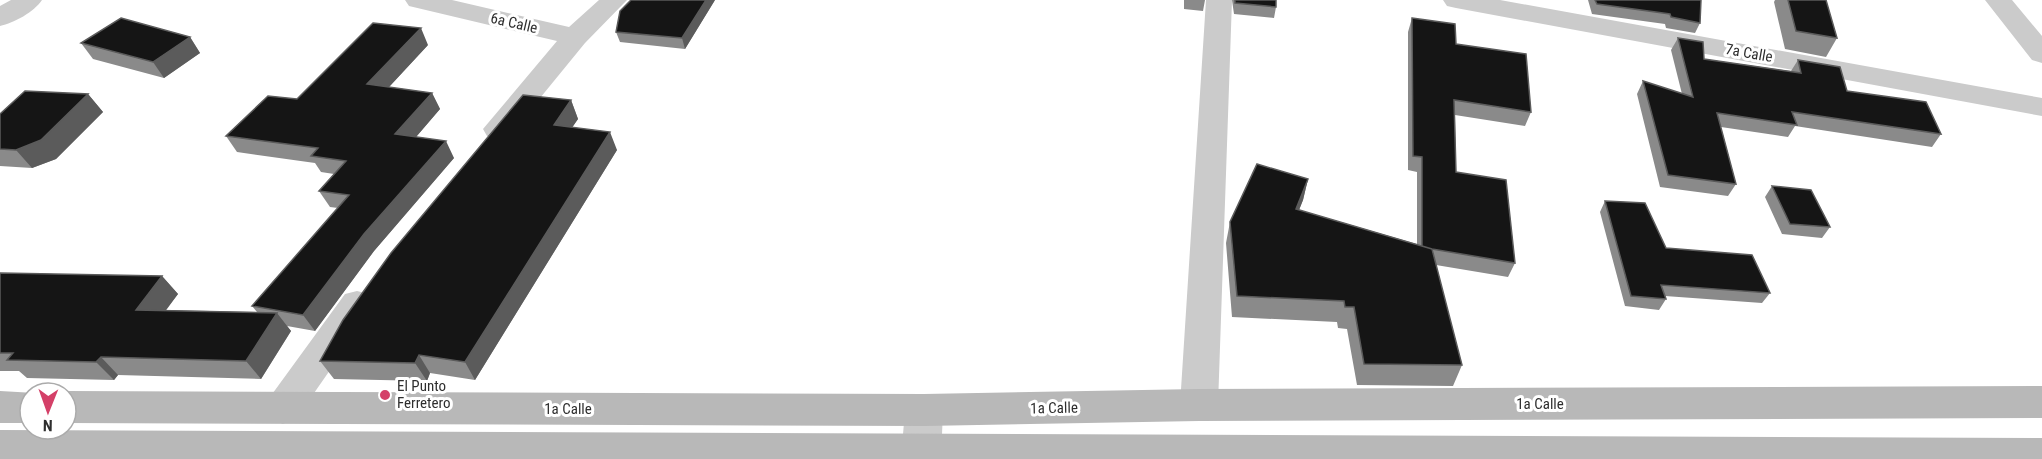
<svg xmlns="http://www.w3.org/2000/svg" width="2042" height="459" viewBox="0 0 2042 459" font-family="'Roboto Condensed',sans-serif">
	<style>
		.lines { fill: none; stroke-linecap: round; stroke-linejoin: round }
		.street { fill: #cbcbcb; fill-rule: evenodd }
		.secondary { fill: #b8b8b8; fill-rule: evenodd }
		.wall { fill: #8a8a8a }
		.shaded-wall { fill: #5b5b5b }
		.building { fill: #151515; stroke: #5b5b5b; stroke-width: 1.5 }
		.poi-dot { fill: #d44068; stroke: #fff; stroke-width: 2 }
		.labels { text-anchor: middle; stroke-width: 6; stroke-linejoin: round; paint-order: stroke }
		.street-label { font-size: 15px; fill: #2e2e2e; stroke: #fff }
		.poi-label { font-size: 15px; fill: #2e2e2e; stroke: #fff; text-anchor: start }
	</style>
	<rect width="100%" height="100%" fill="#fff"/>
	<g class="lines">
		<path class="street" d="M11 0H42C34 12 14 23 0 26V6Z
			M405 0H452L569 27 599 0H627L585 43 509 136 498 139 487 136 483 129 557 41 409 6Z
			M1206 0H1232L1218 405 1212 416 1199 421 1186 416 1180 405Z
			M1443 0H1500L2042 98V116L1456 8 1447 6Z
			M1985 0H2012L2042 36V63L2032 60Z
			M357 291 369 294 375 304 369 314 296 419 283 424 270 419 264 408 270 397 345 294Z
			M924 394 937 399 943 410 941 459H901L905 410 911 399Z"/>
		<path class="secondary" d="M2042 386V418L1199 421 924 426 66 423V393H61L66 391 924 394 1199 389Z
			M0 391 35 393H30V423H0Z
			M0 430 2042 438V459H0Z"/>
	</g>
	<path class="wall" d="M715 0 685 49 620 42 616 32Z
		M1184 0H1205L1203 11 1184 9Z
		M1232 0H1276V7L1274 18 1234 14Z
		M1588 0H1701L1700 23 1695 33 1666 28 1665 24 1592 14Z
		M1775 0H1826L1837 38 1826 57 1785 49 1774 2Z
		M1412 18 1456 44 1531 112 1525 126 1455 115 1456 172 1515 263 1508 277 1436 265 1462 365 1453 386 1357 385 1347 329 1338 328 1337 322 1232 317 1226 243 1230 222 1308 179 1303 200 1299 210 1417 244V172L1408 170V32Z
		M190 37 200 53 164 78 93 59 81 43Z
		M1678 38 1704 59 1791 71 1798 60 1847 91 1941 134 1932 147 1795 126 1788 137 1721 127 1736 184 1728 196 1660 187 1637 94 1643 81 1682 94 1671 50Z
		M428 45 389 87 432 93 440 109 416 137 454 158 374 251 315 331 287 326 291 331 261 379 118 375 114 380 27 378 19 371H0V273L162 276 178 294 165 310 257 312 252 306 338 208 330 207 319 191 334 174 321 172 315 163 237 152 226 136 297 99Z
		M88 94 103 112 56 159 32 168 0 166V114Z
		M571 100 578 119 572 127 617 150 475 380 430 373 427 381 334 379 320 361Z
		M1772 186 1830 227 1822 238 1782 234 1765 197Z
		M1605 201 1666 248 1770 293 1762 303 1665 296 1666 299 1659 310 1625 306 1600 212Z"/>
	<path class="shaded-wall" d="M706 0H715L685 49 682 38Z
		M421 28 428 45 376 101 367 84Z
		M190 37 200 53 164 78 153 62Z
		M432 93 440 109 404 151 395 134Z
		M88 94 103 112 56 159 32 168 16 150Z
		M571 100 578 119 561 144 554 125Z
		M610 132 617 150 475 380 465 362Z
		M446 141 454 158 374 251 315 331 303 315 364 234Z
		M1308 179 1303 200 1291 230 1296 209Z
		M162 276 178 294 153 328 136 310Z
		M277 313 291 331 261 379 246 361Z
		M419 355 430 373 427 381 415 363Z
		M101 357 118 375 114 380 96 362Z"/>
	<path class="building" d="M631 0H706L682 38 616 32 620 11Z
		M1235 0H1276V7L1235 3Z
		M1595 0H1701L1700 23 1671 17 1670 14 1597 4Z
		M1788 0H1826L1837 38 1796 31Z
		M121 18 190 37 153 62 81 43Z
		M1412 18 1455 24 1456 44 1526 54 1531 112 1454 100 1456 172 1506 180 1515 263 1432 249 1422 246V157L1413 156Z
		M373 23 421 28 367 84 432 93 395 134 446 141 364 234 303 315 252 306 349 195 319 191 346 161 311 156 318 148 226 136 268 96 297 99Z
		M1678 38 1703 42 1704 59 1801 73 1798 60 1840 67 1847 91 1926 102 1941 134 1792 112 1797 125 1717 113 1736 184 1668 175 1643 81 1693 97Z
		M25 91 88 94 41 140 16 150 0 149V114Z
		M523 95 571 100 554 125 610 132 465 362 419 355 415 363 320 361 343 320 391 253Z
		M1257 164 1308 179 1296 209 1432 249 1462 365 1364 364 1354 307H1345L1344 301 1237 296 1230 222Z
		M1772 186 1811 190 1830 227 1790 224Z
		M1605 201 1645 203 1666 248 1752 255 1770 293 1661 285 1666 299 1631 296Z
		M0 273 162 276 136 310 277 313 246 361 101 357 96 362 7 360 13 353H0Z"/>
	<circle class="poi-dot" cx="385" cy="395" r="6"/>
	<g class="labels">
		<g class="street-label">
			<text transform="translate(514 23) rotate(13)" y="5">6a Calle</text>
			<text transform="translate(1749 53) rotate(10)" y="5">7a Calle</text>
			<text x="1540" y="409">1a Calle</text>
			<text transform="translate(1054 408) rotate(-1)" y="5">1a Calle</text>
			<text x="568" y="414">1a Calle</text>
		</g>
		<g class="poi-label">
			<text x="397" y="391">El Punto<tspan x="397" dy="17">Ferretero</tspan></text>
		</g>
	</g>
	<g transform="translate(48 411) rotate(181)"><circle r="28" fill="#ffffff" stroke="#ababab" stroke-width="1.5"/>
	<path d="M0-4.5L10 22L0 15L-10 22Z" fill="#d44068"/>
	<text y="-9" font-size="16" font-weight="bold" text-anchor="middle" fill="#2e2e2e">N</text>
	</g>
</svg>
